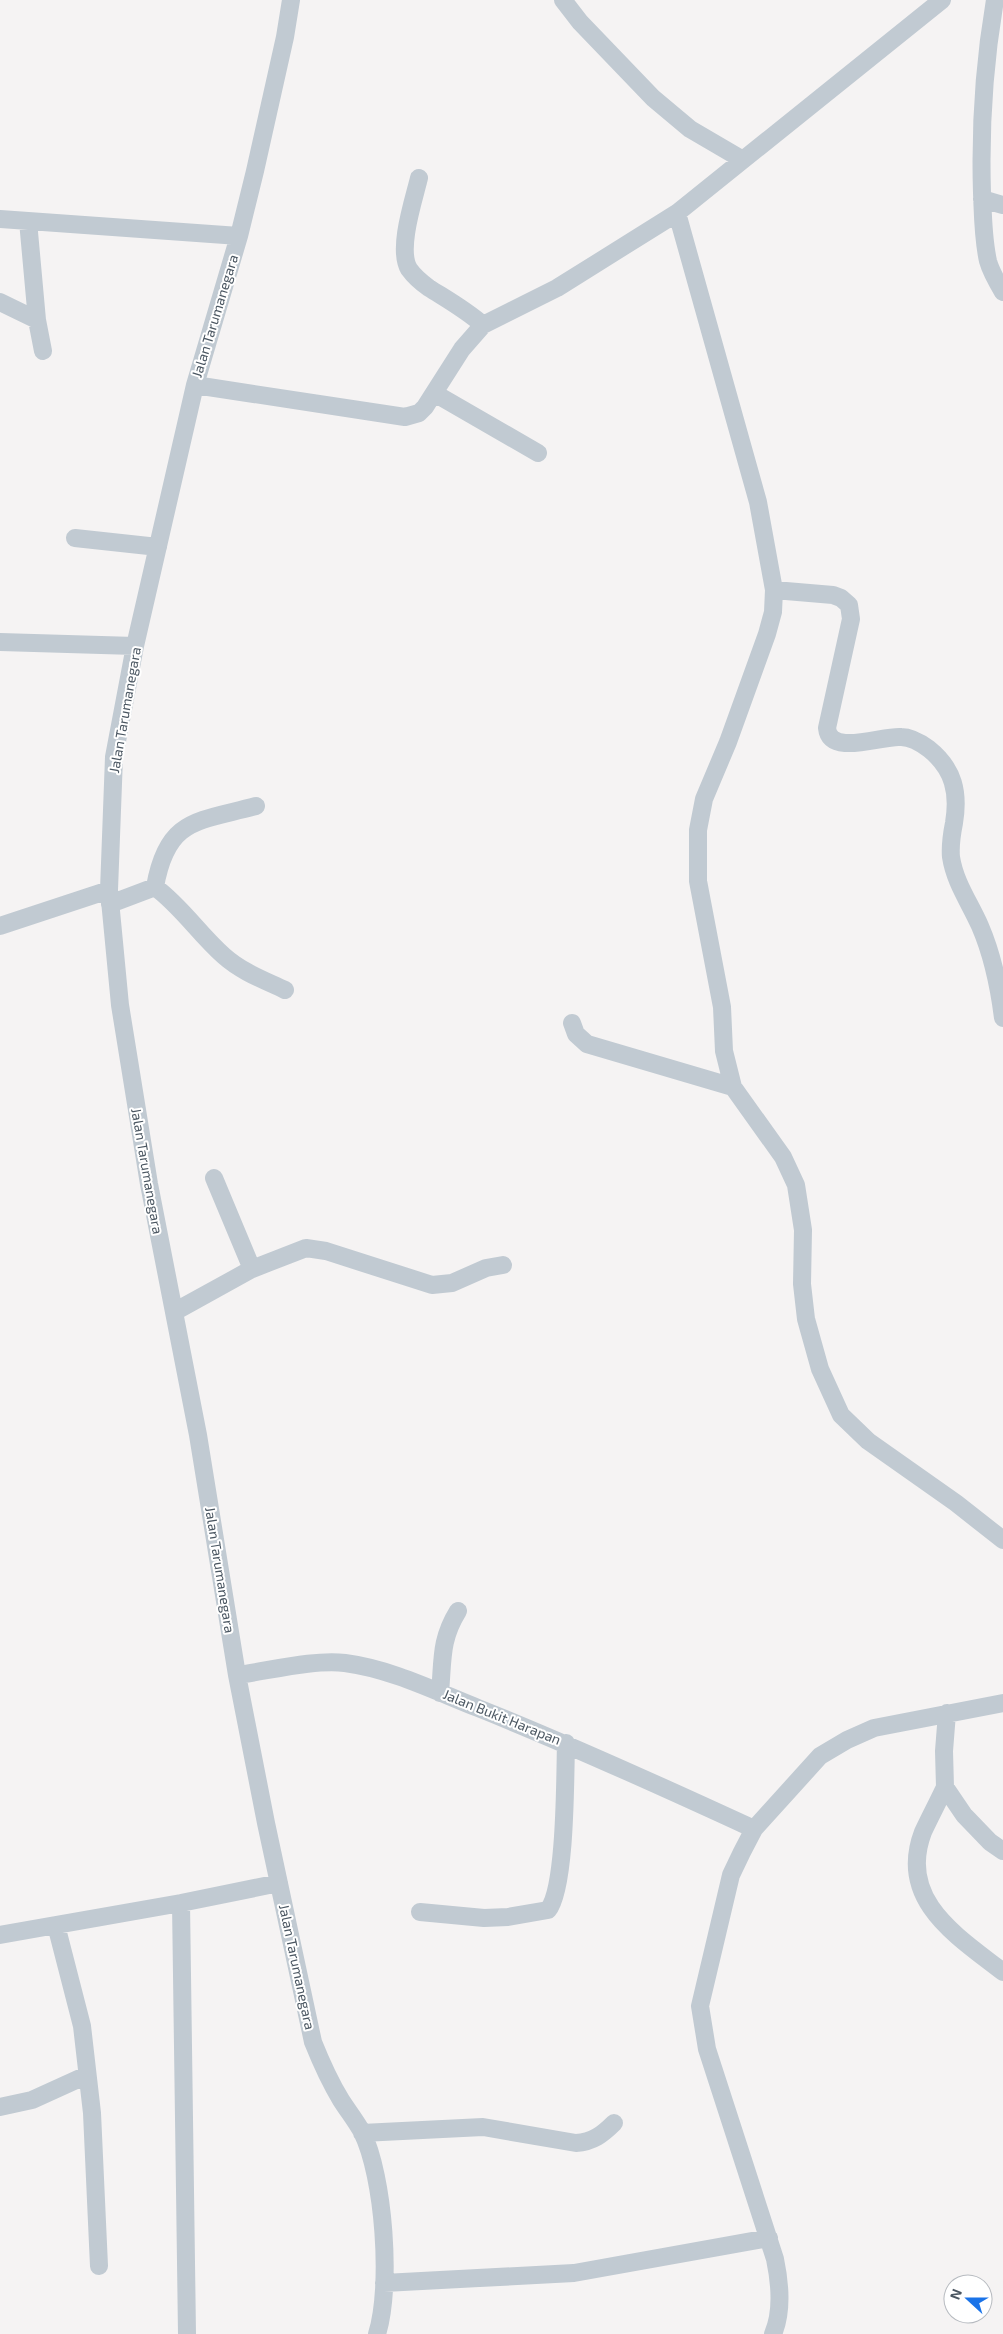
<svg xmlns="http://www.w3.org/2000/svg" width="1003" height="2334" viewBox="0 0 1003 2334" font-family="'Exo 2',sans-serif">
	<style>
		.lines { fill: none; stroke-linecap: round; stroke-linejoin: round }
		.minor { stroke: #c1cad2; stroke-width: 18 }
		.labels { text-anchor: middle; stroke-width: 4; stroke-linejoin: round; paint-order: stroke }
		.street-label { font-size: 14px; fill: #4a5661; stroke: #fff }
	</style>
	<rect width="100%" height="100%" fill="#f5f3f3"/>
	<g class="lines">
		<path class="minor" d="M291 0 285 37 255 171 239 236 195 385 135 646 114 757 109 890 120 1005 149 1184 198 1435 237 1675 266 1823 313 2042C321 2062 330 2082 341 2100 348 2111 356 2121 362 2132 384 2176 392 2287 377 2334
			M563 0 580 22 653 98 690 129 743 160
			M995 0C984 64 980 128 982 193 983 216 983 239 988 261 991 272 997 282 1003 292
			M419 178C414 199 397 249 409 269 414 276 422 283 429 288 448 300 466 310 483 325
			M982 199 1003 205
			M677 213 758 502 774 590 773 612 767 634 728 742 704 799 698 830V881L722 1007 724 1051 733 1087 783 1157 796 1185 803 1230 802 1284 806 1319 820 1369 841 1415 868 1441 956 1503 1003 1540
			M0 219 239 236
			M28 221 37 320 43 351
			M0 302 37 320
			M195 385 405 417 419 413 425 407 462 349 483 325 557 288 677 213 942 0
			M434 393 538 453
			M75 538 158 547
			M774 590 833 595 841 598 849 605 851 619 827 728C830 757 883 735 901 737 911 737 921 743 929 749 954 769 959 793 954 823 952 833 950 846 951 857 955 883 970 903 980 926 993 956 999 986 1003 1018
			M0 642 135 646
			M155 887C182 907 199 934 224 956 242 972 264 980 285 990
			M110 904 155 887C167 818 197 822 256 806
			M0 926 109 890
			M572 1023 576 1034 587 1044 733 1087
			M214 1178 252 1269
			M174 1312 252 1269 306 1248 326 1251 432 1285 452 1283 486 1268 503 1265
			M237 1675C268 1671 315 1659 345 1663 391 1669 435 1691 478 1708 571 1745 663 1787 754 1829
			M440 1693C443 1660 440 1640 458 1611
			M947 1713 944 1751 945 1787 964 1815 990 1842 1003 1851
			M945 1787C938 1802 930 1817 923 1832 897 1900 957 1936 1003 1972
			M181 1903 187 2334
			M420 1912 484 1918 508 1917 548 1910C566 1888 565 1777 566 1743
			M56 1925 82 2026 92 2113 99 2266
			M0 1935 181 1903 279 1883
			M0 2107 32 2100 87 2075
			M362 2133 483 2127 576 2143C593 2142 603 2134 614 2123
			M384 2283 574 2273 769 2238
			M773 2334C783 2311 780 2283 775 2259L707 2049 700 2006 731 1875 742 1852 754 1829 820 1756 847 1740 874 1728 1003 1703"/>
	</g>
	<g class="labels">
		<g class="street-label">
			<text transform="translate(215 316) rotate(-73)" y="5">Jalan Tarumanegara</text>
			<text transform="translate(125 710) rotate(-80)" y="5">Jalan Tarumanegara</text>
			<text transform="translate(147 1171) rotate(80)" y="5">Jalan Tarumanegara</text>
			<text transform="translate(220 1570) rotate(81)" y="5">Jalan Tarumanegara</text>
			<text transform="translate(502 1717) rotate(22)" y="5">Jalan Bukit Harapan</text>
			<text transform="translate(297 1967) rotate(78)" y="5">Jalan Tarumanegara</text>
		</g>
	</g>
	<g transform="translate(968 2299) rotate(291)"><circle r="24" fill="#ffffff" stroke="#b7bbc0"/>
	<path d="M0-4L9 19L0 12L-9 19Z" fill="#1a73e8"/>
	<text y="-8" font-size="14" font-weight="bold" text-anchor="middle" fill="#4a5661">N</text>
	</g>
</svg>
